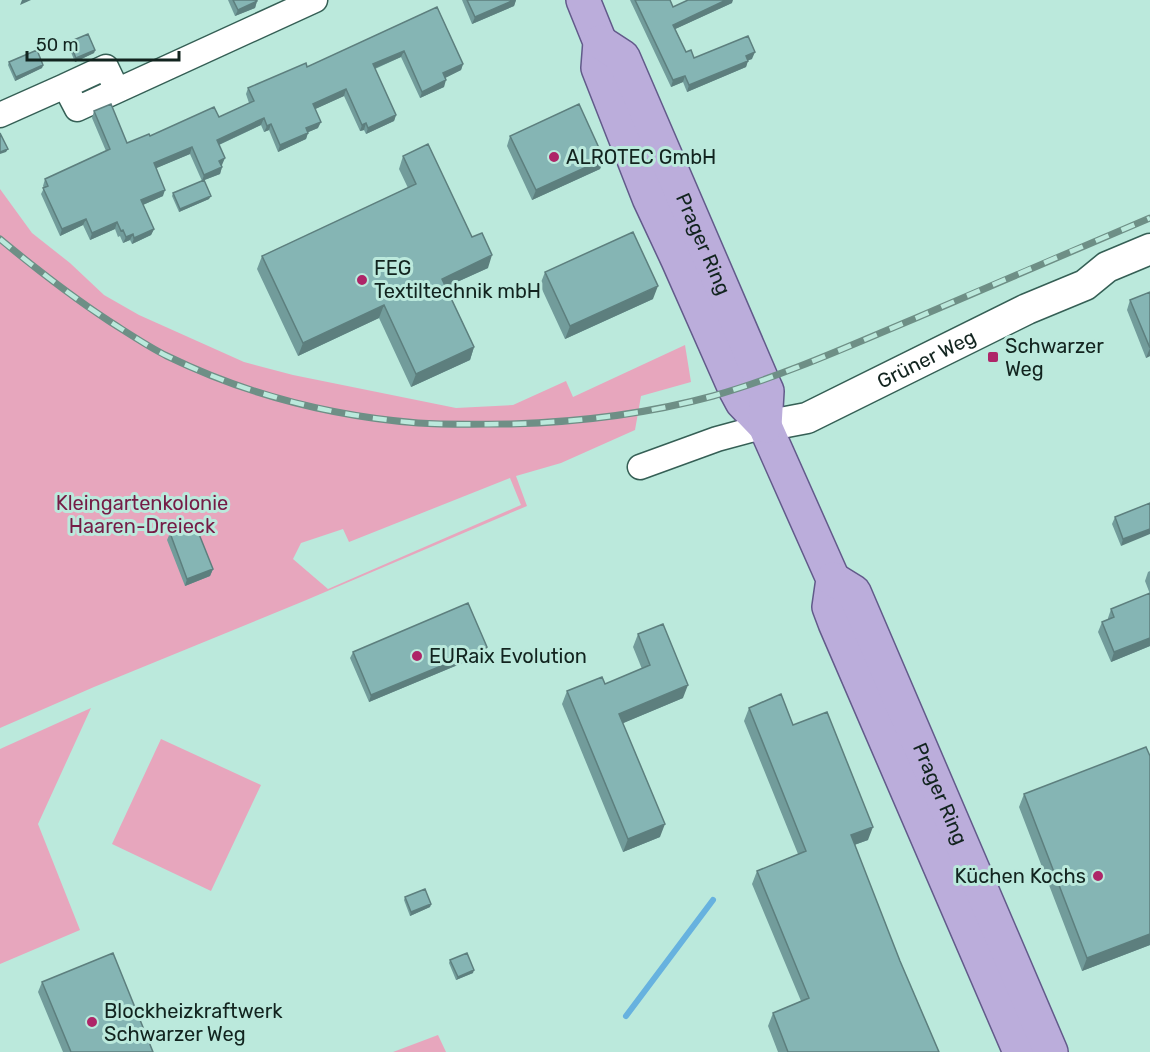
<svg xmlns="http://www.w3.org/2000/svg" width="1150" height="1052" viewBox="0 0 1150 1052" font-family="Rubik,sans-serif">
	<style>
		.green { fill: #e7a6bd; fill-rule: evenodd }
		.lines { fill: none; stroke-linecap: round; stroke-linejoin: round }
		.stream { stroke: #67b2df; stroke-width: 6 }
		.minor-casing { stroke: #355f55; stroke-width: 27 }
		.tertiary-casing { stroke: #355f55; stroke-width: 33 }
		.primary-casing { stroke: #625a8a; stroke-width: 36 }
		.minor { stroke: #fff; stroke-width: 24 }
		.tertiary { stroke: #fff; stroke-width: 30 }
		.primary { stroke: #bbaddb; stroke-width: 33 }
		.rail-casing { stroke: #6e8f86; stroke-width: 7 }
		.rail { stroke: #bbe9dc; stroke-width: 4.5; stroke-dasharray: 14; stroke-linecap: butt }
		.wall { fill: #729c9b }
		.shaded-wall { fill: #5d7f7e }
		.building { fill: #85b5b4; stroke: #5d7f7e; stroke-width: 1.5 }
		.poi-dot { fill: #ae2568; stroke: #bbe9dc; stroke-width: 2 }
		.labels { text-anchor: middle; stroke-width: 6; stroke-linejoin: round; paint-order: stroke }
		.poi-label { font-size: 20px; fill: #12241f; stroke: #bbe9dc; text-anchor: start }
		.street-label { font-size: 20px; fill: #12241f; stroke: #bbe9dc }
		.park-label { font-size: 20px; fill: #751c46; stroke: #bbe9dc }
	</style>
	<rect width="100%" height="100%" fill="#bbe9dc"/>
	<path class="green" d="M0 189 32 233 70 263 104 295 139 315 244 362 293 375 456 408 513 405 566 381 573 397 685 345 691 382 641 396 635 430 561 463 516 476 527 506 304 601 94 687 0 728ZM510 478 521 505 328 589 293 559 301 543 343 529 349 542Z
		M91 708 38 824 80 930 0 964V749Z
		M161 739 261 785 211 891 112 844Z
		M438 1035 446 1052H393Z"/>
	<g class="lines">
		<path class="stream" d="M626 1016 713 900"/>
		<defs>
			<path id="minor" d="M65 86 106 67 117 90
				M0 115 65 86 77 109 315 0
				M640 467 717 439 765 426"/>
			<g id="tertiary">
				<path id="s1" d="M765 426 807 418 1027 309 1085 285 1107 267 1150 249"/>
			</g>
			<g id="primary">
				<path d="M583 0 600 42 598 68 649 198 678 260 735 389 742 402 765 426 833 579 829 607 835 623 1020 1052"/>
				<path id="s2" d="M600 42 623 57 762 380 767 391 765 426"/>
				<path id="s3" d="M833 579 854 592 1051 1052"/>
			</g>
		</defs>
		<use href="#minor" class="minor-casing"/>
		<use href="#tertiary" class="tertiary-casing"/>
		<use href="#primary" class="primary-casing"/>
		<use href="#minor" class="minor"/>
		<use href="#tertiary" class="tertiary"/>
		<use href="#primary" class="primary"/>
		<defs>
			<path id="rail" d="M0 239C35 268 71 296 109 321 128 333 147 346 167 356 245 394 332 416 418 423 449 425 480 424 511 424 579 422 647 414 713 396 783 376 849 346 916 318 994 284 1072 251 1150 218"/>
		</defs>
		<use href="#rail" class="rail-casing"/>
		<use href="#rail" class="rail"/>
	</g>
	<path class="wall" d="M228 0H257V1L255 8 235 16Z
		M462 0H516L514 6 472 24Z
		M630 0H670L673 7 732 3 675 29 686 52 694 58 752 59 748 60 746 67 687 92 683 82 671 87Z
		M437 7 463 64 461 70 445 78 444 87 420 98 401 57 375 69 396 115 394 121 366 134 364 130 360 131 344 96 315 109 318 128 308 132 306 139 278 152 269 130 264 132 261 125 219 145 222 165H221L222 167 220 174 204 180 209 199 179 212 172 196 173 193 202 181 190 154 156 168 163 196 143 205 154 229 151 235 132 244 130 240 123 243 120 236 118 237 115 229 90 240 83 225 60 236 41 194 44 188 43 186 45 179 106 151 92 118 94 111 127 143 150 136 219 117 249 103 246 94 248 88 307 67Z
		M69 42 95 50 94 53 75 62 68 45Z
		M9 62 43 65 42 68 15 81 8 65Z
		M510 136 604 159 600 169 532 200 507 146Z
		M403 156 472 237 488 268 446 287 474 347 470 360 411 387 379 318 298 356 257 269 262 256 408 188 399 169Z
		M545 272 653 299 565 339 540 285Z
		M1150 292V356L1146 358 1127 310 1130 300Z
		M1150 503 1121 546 1112 524 1115 517Z
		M170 533 213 569 210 576 185 586 167 540Z
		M1150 571V646L1111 662 1098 632 1102 622 1108 620V618L1111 609 1150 594 1145 581 1148 572Z
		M638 634 683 698 623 723 660 837 623 852 562 704 567 691 605 684 642 669 633 647Z
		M353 652 484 654 369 702 350 658Z
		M749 708 793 725 868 840 854 845 900 961 939 1052H778L768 1026 773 1013 801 1001 752 884 757 871 798 854 744 721Z
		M1150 756V945L1082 971 1019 807 1024 794Z
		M405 897 431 904 430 907 410 916 404 900Z
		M450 960 473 973 456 980 449 963Z
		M42 982 153 1052H63L38 992Z"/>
	<path class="shaded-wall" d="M22 0H31L20 5Z
		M514 0H516L514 6 472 24 475 17Z
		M726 0H733L732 3 671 31 673 25Z
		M257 1 255 8 235 16 238 10Z
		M95 50 94 53 75 62 76 58Z
		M404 51 401 57 371 70 373 64Z
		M755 52 752 59 744 62 746 56Z
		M748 61 746 67 687 92 689 85Z
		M463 64 461 70 441 80 443 73Z
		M43 65 42 68 15 81 16 77Z
		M685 76 683 82 671 87 673 80Z
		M446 80 444 87 420 98 422 92Z
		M346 89 344 96 311 111 313 104Z
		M396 115 394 121 366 134 368 128Z
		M264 118 261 125 214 147 217 140Z
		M321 122 318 128 304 134 306 128Z
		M366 123 364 130 360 131 362 125Z
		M271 124 269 130 264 132 267 126Z
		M308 133 306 139 278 152 280 145Z
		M192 147 190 154 152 170 154 163Z
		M8 149 6 152 0 154V152Z
		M225 158 222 165 217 167 219 161Z
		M604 159 600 169 532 200 536 190Z
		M222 167 220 174 202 181 204 175Z
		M165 190 163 196 138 207 141 200Z
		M211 196 209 199 179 212 180 209Z
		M86 219 83 225 60 236 62 229Z
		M117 222 115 229 90 240 92 233Z
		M154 229 151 235 132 244 134 238Z
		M133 234 130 240 123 243 126 237Z
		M492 255 488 268 437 291 442 279Z
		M658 286 653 299 565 339 570 326Z
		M384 305 379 318 298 356 303 343Z
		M474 347 470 360 411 387 416 374Z
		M1150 348V356L1146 358Z
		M1150 529V534L1121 546 1123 539Z
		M213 569 210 576 185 586 187 579Z
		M1150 638V646L1111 662 1114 652Z
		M487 647 484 654 369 702 371 695Z
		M688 685 683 698 614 727 619 714Z
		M665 824 660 837 623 852 628 839Z
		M873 827 868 840 846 848 851 835Z
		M431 904 430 907 410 916 411 912Z
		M1150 934V945L1082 971 1087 958Z
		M474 970 473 973 456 980 458 977Z"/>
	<path class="building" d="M233 0H257V1L238 10Z
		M467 0H514L475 17Z
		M635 0H670L673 7 688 0H726L673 25 686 52 691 50 694 58 748 36 755 52 746 56 748 61 689 85 685 76 673 80Z
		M437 7 463 64 443 73 446 80 422 92 404 51 373 64 396 115 368 128 366 123 362 125 346 89 313 104 321 122 306 128 308 133 280 145 271 124 267 126 264 118 217 140 225 158 219 161 222 167 204 175 192 147 154 163 165 190 141 200 154 229 134 238 133 234 126 237 123 230 121 231 117 222 92 233 86 219 62 229 43 188 48 186 45 179 110 149 94 111 111 104 127 143 149 134 150 136 214 107 219 117 254 101 248 88 306 63 307 67Z
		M88 34 95 50 76 58 69 42Z
		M37 50 43 65 16 77 9 62Z
		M579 104 604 159 536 190 510 136Z
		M0 133 8 149 0 152Z
		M428 144 472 237 482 233 492 255 442 279 474 347 416 374 384 305 303 343 262 256 416 184 403 156Z
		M204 180 211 196 180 209 173 193Z
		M633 232 658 286 570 326 545 272Z
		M1150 292V348L1130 300Z
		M1150 503V529L1123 539 1115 517Z
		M195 524 213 569 187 579 170 533Z
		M1150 593V638L1114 652 1102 622 1114 617 1111 609Z
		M468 603 487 647 371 695 353 652Z
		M663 624 688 685 619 714 665 824 628 839 567 691 602 677 605 684 650 665 638 634Z
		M781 694 793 725 827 712 873 827 851 835 900 961 939 1052H788L773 1013 809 998 757 871 806 851 749 708Z
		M1146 747 1150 756V934L1087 958 1024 794Z
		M425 889 431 904 411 912 405 897Z
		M113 953 153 1052H71L42 982Z
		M467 953 474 970 458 977 450 960Z"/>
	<g class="poi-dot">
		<circle cx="554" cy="157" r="6"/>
		<circle cx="362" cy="280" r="6"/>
		<rect x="987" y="351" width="12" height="12" rx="3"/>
		<circle cx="417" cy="656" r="6"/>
		<circle cx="1098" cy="876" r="6"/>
		<circle cx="92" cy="1022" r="6"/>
	</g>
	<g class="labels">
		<g class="poi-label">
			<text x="566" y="164">ALROTEC GmbH</text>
			<text x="374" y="275">FEG<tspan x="374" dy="23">Textiltechnik mbH</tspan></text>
			<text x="1005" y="353">Schwarzer<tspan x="1005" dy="23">Weg</tspan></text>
			<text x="429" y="663">EURaix Evolution</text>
			<text x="1086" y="883" text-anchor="end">Küchen Kochs</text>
			<text x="104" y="1018">Blockheizkraftwerk<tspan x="104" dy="23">Schwarzer Weg</tspan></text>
		</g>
		<g class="street-label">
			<text dy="7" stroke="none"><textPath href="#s2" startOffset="231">Prager Ring</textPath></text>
			<text dy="7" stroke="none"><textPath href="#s1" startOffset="176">Grüner Weg</textPath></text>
			<text dy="7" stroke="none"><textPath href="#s3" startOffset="244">Prager Ring</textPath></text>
		</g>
		<g class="park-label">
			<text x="142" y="510">Kleingartenkolonie<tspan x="142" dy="23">Haaren-Dreieck</tspan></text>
		</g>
	</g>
	<path d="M27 51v9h152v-9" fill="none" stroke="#12241f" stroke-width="3"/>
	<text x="36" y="51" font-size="18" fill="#12241f" stroke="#bbe9dc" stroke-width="4.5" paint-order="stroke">50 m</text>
</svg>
